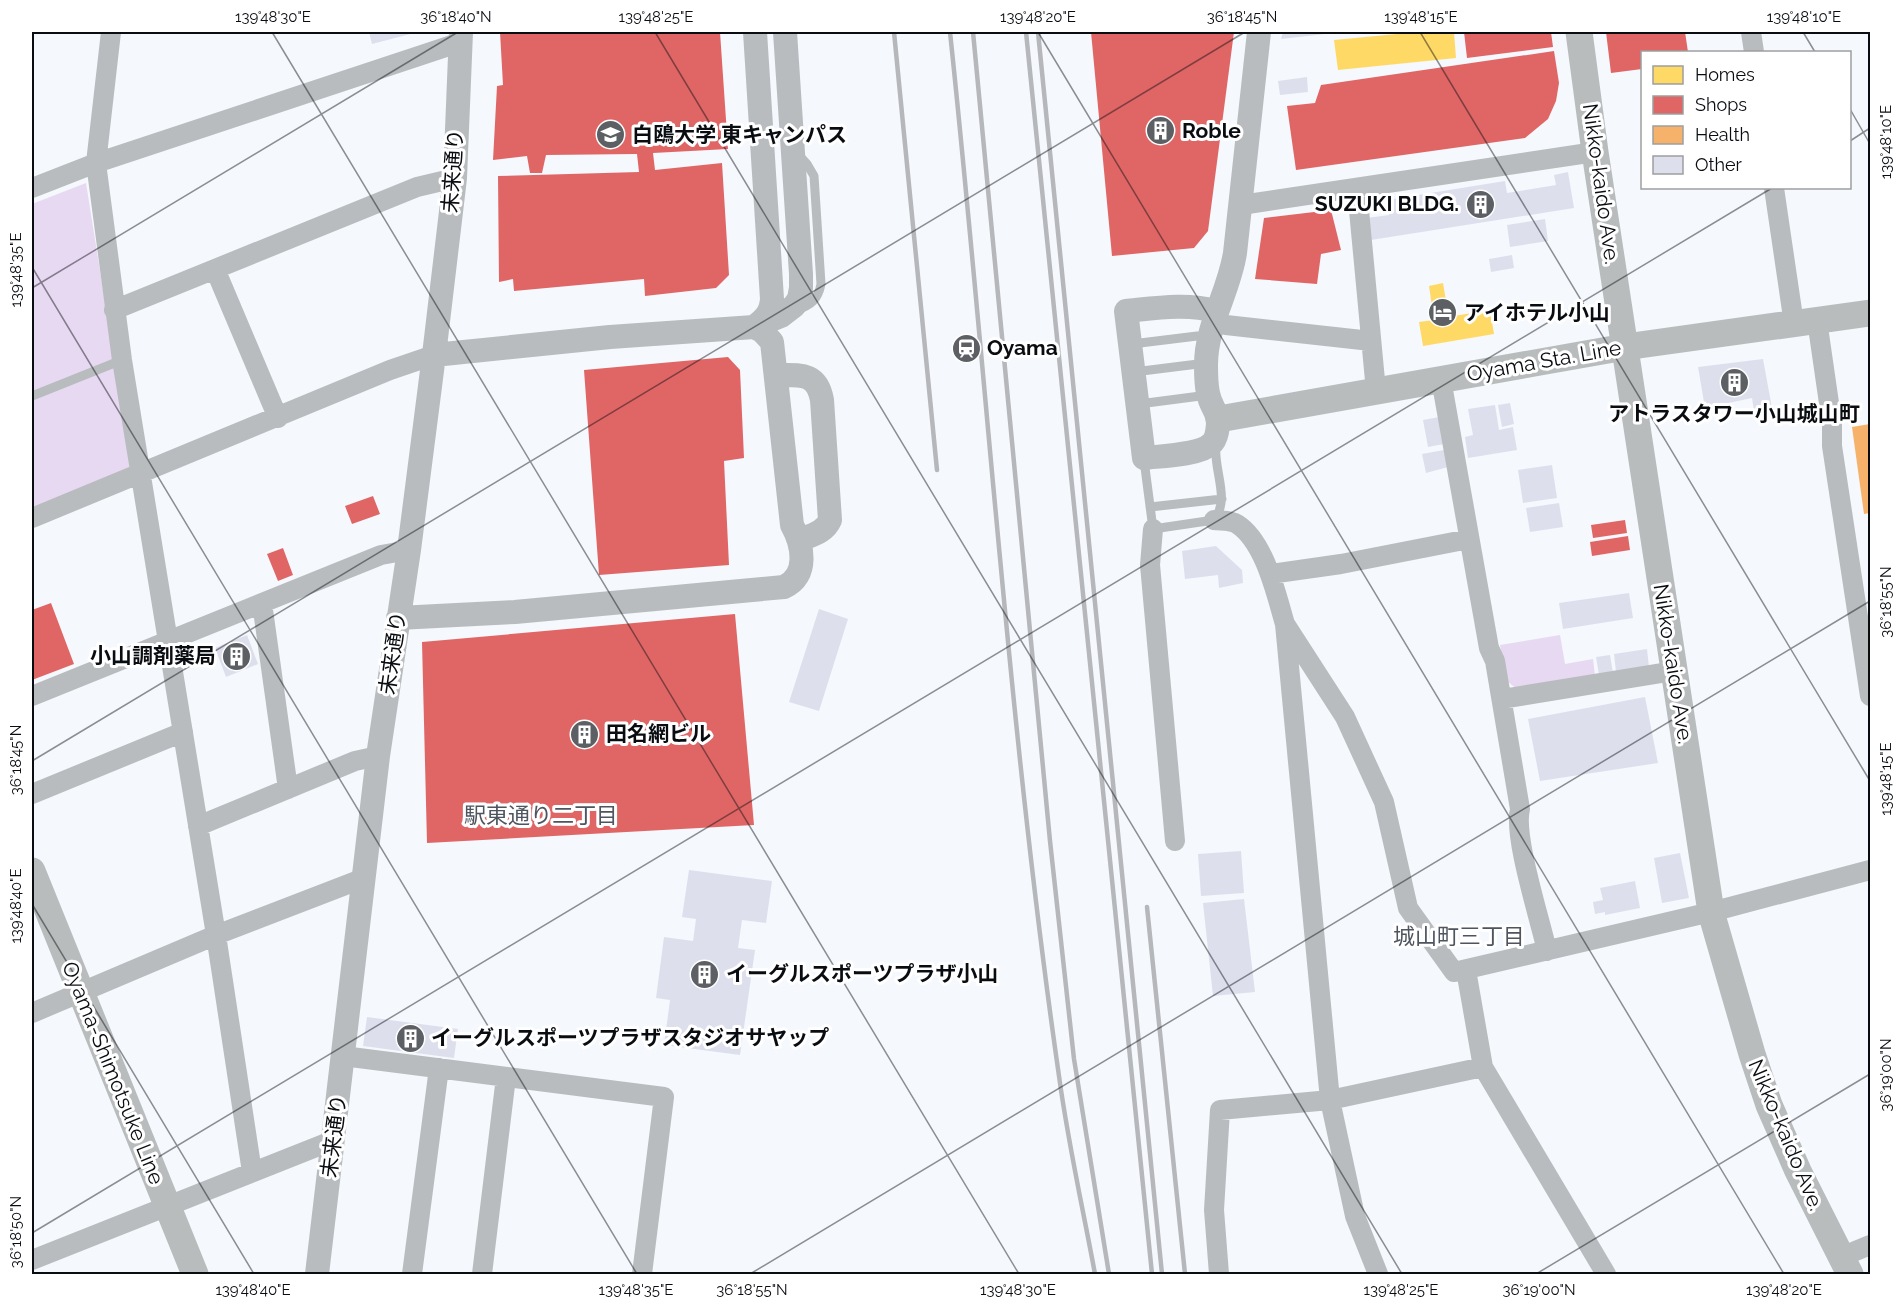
<svg xmlns="http://www.w3.org/2000/svg" width="1902" height="1306" viewBox="0 0 1902 1306" font-family="Raleway,'Noto Sans JP',sans-serif">
	<style>
		.green { fill: #e7d9f2 }
		.homes { fill: #ffd966 }
		.shops { fill: #e06666 }
		.health { fill: #f6b26b }
		.building { fill: #dedfed }
		.lines { fill: none; stroke-linecap: round; stroke-linejoin: round }
		.service { stroke: #b9bcbe; stroke-width: 9 }
		.minor { stroke: #b9bcbe; stroke-width: 20 }
		.tertiary { stroke: #b9bcbe; stroke-width: 24 }
		.secondary { stroke: #b9bcbd; stroke-width: 27 }
		.rail { stroke: #b5b7bb; stroke-width: 4.5 }
		.ticks { fill: none; stroke: #090c10; stroke-width: 1.5; stroke-opacity: 0.45 }
		.labels { text-anchor: middle; stroke-width: 6; stroke-linejoin: round; paint-order: stroke }
		.poi-label { font-size: 21px; font-weight: bold; fill: #090c10; stroke: #fff; text-anchor: start }
		.street-label { font-size: 21px; fill: #090c10; stroke: #fff }
		.neighbourhood-label { font-size: 22px; fill: #4e555f; stroke: #fff }
		.neatline { fill: none; stroke: #090c10; stroke-width: 2 }
		.ticks-label { font-size: 15px; text-anchor: middle; fill: #090c10 }
	</style>
	<rect width="100%" height="100%" fill="#f5f8fc"/>
	<path class="green" d="M86 183 132 471 32 513V204Z
		M1560 635 1565 664 1593 659 1595 676 1518 690 1507 681 1500 645Z"/>
	<path class="homes" d="M1418 32H1454L1456 58 1338 70 1334 40Z
		M1443 283 1446 301 1451 300 1454 316 1490 310 1494 334 1423 346 1419 322 1434 320 1429 286Z"/>
	<path class="shops" d="M500 32H720L728 149 653 153 655 170 722 163 729 275 716 288 645 296 644 279 514 291 513 279 499 282 498 176 639 172 637 154 546 155 542 173H530L527 156 493 160 497 86 503 85Z
		M1091 32H1234L1208 231 1194 248 1112 256Z
		M1464 32H1551L1553 47 1467 58Z
		M1606 32H1685L1688 52H1642V69L1611 73Z
		M1554 51 1559 83 1556 101 1548 119 1525 138 1296 170 1287 106 1315 103 1321 85Z
		M1331 210 1341 250 1321 254 1317 284 1255 279 1264 218Z
		M728 357 740 370 744 458 724 461 729 565 599 575 584 370Z
		M373 496 380 514 352 524 345 506Z
		M1625 520 1627 533 1593 538 1591 525Z
		M1628 536 1630 550 1592 556 1590 542Z
		M283 548 293 575 278 581 267 554Z
		M51 603 74 664 32 680V610Z
		M735 614 754 825 427 843 422 642Z"/>
	<path class="health" d="M1870 424V513L1864 514 1852 427Z"/>
	<path class="building" d="M369 32H418L372 44Z
		M1283 32H1325V34L1281 39Z
		M1307 77 1308 92 1280 95 1278 81Z
		M1568 172 1574 208 1371 240 1367 218 1389 215 1387 200 1505 181 1507 193 1556 185 1554 175Z
		M1545 219 1548 241 1510 247 1507 225Z
		M1512 255 1514 268 1491 272 1489 259Z
		M1763 359 1772 408 1754 411 1752 398 1705 408 1698 367Z
		M1510 403 1514 424 1502 427 1498 405Z
		M1495 405 1499 430 1513 427 1517 450 1468 458 1465 437 1473 435 1468 409Z
		M1439 417 1444 444 1428 447 1423 420Z
		M1444 450 1448 467 1426 473 1422 454Z
		M1552 465 1557 498 1523 503 1518 470Z
		M1559 503 1563 527 1530 532 1526 508Z
		M1216 546 1242 570 1243 583 1219 588 1218 575 1185 579 1182 551Z
		M1629 593 1633 618 1563 629 1559 603Z
		M819 609 848 619 819 711 789 702Z
		M247 635 258 664 226 677 215 648Z
		M1647 649 1649 667 1616 672 1614 654Z
		M1610 655 1613 673 1599 675 1596 657Z
		M1645 697 1658 763 1540 781 1528 719Z
		M1241 851 1244 893 1201 896 1198 854Z
		M1680 853 1689 898 1662 903 1654 858Z
		M689 870 772 881 766 923 742 920 738 948 755 950 740 1055 664 1045 670 1000 656 998 664 937 693 941 696 919 682 917Z
		M1635 881 1640 908 1605 915V912L1595 914 1593 902 1603 900 1600 888Z
		M1244 899 1255 992 1213 996 1203 903Z
		M367 1017 458 1029 454 1058 363 1046Z"/>
	<g class="lines">
		<path class="service" d="M797 153 807 164 814 176 821 284C818 300 811 305 797 310
			M1132 344 1197 336 1208 338
			M1134 372 1206 363
			M32 396 122 360
			M1139 404 1208 395
			M1144 460 1153 529 1214 520C1231 499 1213 470 1216 445
			M1150 507 1222 499"/>
		<path class="minor" d="M111 32 96 163 122 360 216 935 252 1172
			M1751 32 1754 52
			M32 188 96 163 461 42
			M1774 188 1794 324
			M1357 189 1376 391
			M1241 205 1595 152
			M215 269 278 418
			M114 310 417 187 455 178
			M1817 320 1832 424V446L1870 696
			M1213 322 1226 325 1371 341
			M1441 379 1489 648 1495 661 1520 809C1513 836 1540 919 1547 951
			M32 518 390 370 434 355
			M1214 520C1221 521 1231 520 1237 524 1265 542 1276 594 1285 624L1330 1100 1355 1216 1378 1274
			M1153 529 1150 565 1175 841
			M1270 574 1341 564 1469 539
			M262 603 288 789
			M1285 624 1345 717 1384 802 1408 908 1454 972 1711 912 1870 870
			M32 696 381 555 409 550
			M1502 699 1674 671
			M32 794 183 732
			M198 826 355 761 378 756
			M1466 970 1483 1067 1606 1274
			M32 1013 216 935 364 878
			M343 1056 664 1097 642 1274
			M1841 1257 1870 1245
			M32 1260 334 1140
			M412 1274 439 1068
			M482 1274 506 1077
			M1219 1274 1214 1210 1220 1110 1330 1100 1483 1067"/>
		<path class="tertiary" d="M1216 311C1187 303 1156 308 1126 311L1144 458C1160 456 1200 455 1211 444 1215 441 1216 437 1217 432 1221 412 1211 410 1208 393 1206 384 1206 374 1206 365 1206 325 1229 292 1235 253L1259 32
			M754 327C765 319 771 313 772 299L755 32
			M434 355 610 337 754 327 781 316 794 306 799 299 801 288V274L785 32
			M777 375C800 375 817 372 822 400L830 520C825 532 812 535 800 540
			M398 618 515 612 784 587C809 576 803 545 792 525L772 342 762 331 754 327
			M317 1274 378 756 409 550 434 355 455 178 461 32"/>
		<path class="secondary" d="M1579 32 1595 152 1711 912 1752 1054 1769 1105 1798 1171 1850 1274
			M1219 419 1625 347 1870 313
			M32 871 195 1274"/>
		<path class="rail" d="M894 32 937 470
			M950 32C987 380 1009 730 1059 1076 1068 1143 1083 1209 1095 1274
			M973 32 1050 841 1074 1059 1109 1274
			M1026 32 1152 1274
			M1038 32 1162 1274
			M1147 907 1185 1274"/>
	</g>
	<path class="ticks" d="M272 32 1019 1274M655 32 1402 1274M1038 32 1784 1274M1420 32 1870 781M1803 32 1815 52M1850 109 1870 144M1850 141 1870 128M32 267 637 1274M32 288 458 32M32 761 1245 32M32 904 254 1274M32 1233 1772 188M750 1274 1870 601M1536 1274 1870 1074"/>
	<defs>
		<symbol id="building-disc" viewBox="-11 -11 22 22"><circle r="9.5" fill="#5c5f63" stroke="#fff"/><path d="M-4-6H4V6H1V3H-1V6H-4ZM-2.5-4.3h1.7v1.8h-1.7ZM.8-4.3h1.7v1.8H.8ZM-2.5-1h1.7V.8h-1.7ZM.8-1h1.7V.8H.8Z" fill="#fff"/></symbol>
		<symbol id="university-disc" viewBox="-11 -11 22 22"><circle r="9.5" fill="#5c5f63" stroke="#fff"/><path d="M0-5L7-2L0 1L-7-2ZM-4 1L0 2.5L4 1V4Q0 6-4 4Z" fill="#fff"/></symbol>
		<symbol id="hotel-disc" viewBox="-11 -11 22 22"><circle r="9.5" fill="#5c5f63" stroke="#fff"/><path d="M-6-4.5h1.5V1H6V5H4.5V3h-9V5H-6ZM-4 0a1.8 1.8 0 1 1 3.6 0ZM.5 0V-2.5h3Q6-2.5 6 0Z" fill="#fff"/></symbol>
		<symbol id="station-disc" viewBox="-11 -11 22 22"><circle r="9.5" fill="#5c5f63" stroke="#fff"/><path d="M-3-6H3Q5-6 5-4V2Q5 4 3 4L4.5 6H3L1.5 4h-3L-3 6H-4.5L-3 4Q-5 4-5 2V-4Q-5-6-3-6ZM-3.5-4v3h7v-3ZM-3.5 1v1.5H-2V1ZM2 1v1.5H3.5V1Z" fill="#fff"/></symbol>
	</defs>
	<g fill-rule="evenodd">
		<use href="#building-disc" x="1144" y="114" width="33" height="33"/>
		<use href="#university-disc" x="594" y="118" width="33" height="33"/>
		<use href="#building-disc" x="1464" y="188" width="33" height="33"/>
		<use href="#hotel-disc" x="1426" y="296" width="33" height="33"/>
		<use href="#station-disc" x="950" y="332" width="33" height="33"/>
		<use href="#building-disc" x="1718" y="366" width="33" height="33"/>
		<use href="#building-disc" x="220" y="640" width="33" height="33"/>
		<use href="#building-disc" x="568" y="718" width="33" height="33"/>
		<use href="#building-disc" x="688" y="958" width="33" height="33"/>
		<use href="#building-disc" x="394" y="1022" width="33" height="33"/>
	</g>
	<g class="labels">
		<g class="poi-label">
			<text x="1182" y="138">Roble</text>
			<text x="632" y="142">白鴎大学 東キャンパス</text>
			<text x="1459" y="211" text-anchor="end">SUZUKI BLDG.</text>
			<text x="1464" y="320">アイホテル小山</text>
			<text x="987" y="355">Oyama</text>
			<text x="1734" y="421" text-anchor="middle">アトラスタワー小山城山町</text>
			<text x="216" y="663" text-anchor="end">小山調剤薬局</text>
			<text x="606" y="741">田名網ビル</text>
			<text x="726" y="981">イーグルスポーツプラザ小山</text>
			<text x="431" y="1045">イーグルスポーツプラザスタジオサヤップ</text>
		</g>
		<g class="street-label">
			<text transform="translate(453 171) rotate(-86)" y="7">未来通り</text>
			<text transform="translate(1601 184) rotate(82)" y="7">Nikko-kaido Ave.</text>
			<text transform="translate(1544 361) rotate(-10)" y="7">Oyama Sta. Line</text>
			<text transform="translate(393 653) rotate(-82)" y="7">未来通り</text>
			<text transform="translate(1673 664) rotate(81)" y="7">Nikko-kaido Ave.</text>
			<text transform="translate(113 1073) rotate(68)" y="7">Oyama-Shimotsuke Line</text>
			<text transform="translate(1786 1135) rotate(67)" y="7">Nikko-kaido Ave.</text>
			<text transform="translate(334 1136) rotate(-83)" y="7">未来通り</text>
		</g>
		<g class="neighbourhood-label">
			<text x="541" y="823">駅東通り二丁目</text>
			<text x="1459" y="944">城山町三丁目</text>
		</g>
	</g>
	<rect width="1902" height="1306" fill="none" stroke="#ffffff" stroke-width="66"/>
	<rect x="1641" y="51" width="210" height="138" fill="#ffffff" stroke="#9d9e9f" stroke-width="1.5"/>
	<rect x="1653" y="66" width="30" height="18" fill="#ffd966" stroke="#9d9e9f" stroke-width="1.5"/>
	<text x="1695" y="81" font-size="18" fill="#090c10">Homes</text>
	<rect x="1653" y="96" width="30" height="18" fill="#e06666" stroke="#9d9e9f" stroke-width="1.5"/>
	<text x="1695" y="111" font-size="18" fill="#090c10">Shops</text>
	<rect x="1653" y="126" width="30" height="18" fill="#f6b26b" stroke="#9d9e9f" stroke-width="1.5"/>
	<text x="1695" y="141" font-size="18" fill="#090c10">Health</text>
	<rect x="1653" y="156" width="30" height="18" fill="#dedfed" stroke="#9d9e9f" stroke-width="1.5"/>
	<text x="1695" y="171" font-size="18" fill="#090c10">Other</text>
	<rect x="33" y="33" width="1836" height="1240" class="neatline"/>
	<g class="ticks-label">
		<text x="273" y="22">139°48'30"E</text>
		<text x="456" y="22">36°18'40"N</text>
		<text x="656" y="22">139°48'25"E</text>
		<text x="1038" y="22">139°48'20"E</text>
		<text x="1242" y="22">36°18'45"N</text>
		<text x="1421" y="22">139°48'15"E</text>
		<text x="1804" y="22">139°48'10"E</text>
		<text transform="translate(1886 142) rotate(-90)" y="5">139°48'10"E</text>
		<text transform="translate(16 270) rotate(-90)" y="5">139°48'35"E</text>
		<text transform="translate(1886 602) rotate(-90)" y="5">36°18'55"N</text>
		<text transform="translate(16 760) rotate(-90)" y="5">36°18'45"N</text>
		<text transform="translate(1886 779) rotate(-90)" y="5">139°48'15"E</text>
		<text transform="translate(16 906) rotate(-90)" y="5">139°48'40"E</text>
		<text transform="translate(1886 1075) rotate(-90)" y="5">36°19'00"N</text>
		<text transform="translate(16 1232) rotate(-90)" y="5">36°18'50"N</text>
		<text x="253" y="1295">139°48'40"E</text>
		<text x="636" y="1295">139°48'35"E</text>
		<text x="752" y="1295">36°18'55"N</text>
		<text x="1018" y="1295">139°48'30"E</text>
		<text x="1401" y="1295">139°48'25"E</text>
		<text x="1539" y="1295">36°19'00"N</text>
		<text x="1784" y="1295">139°48'20"E</text>
	</g>
</svg>
